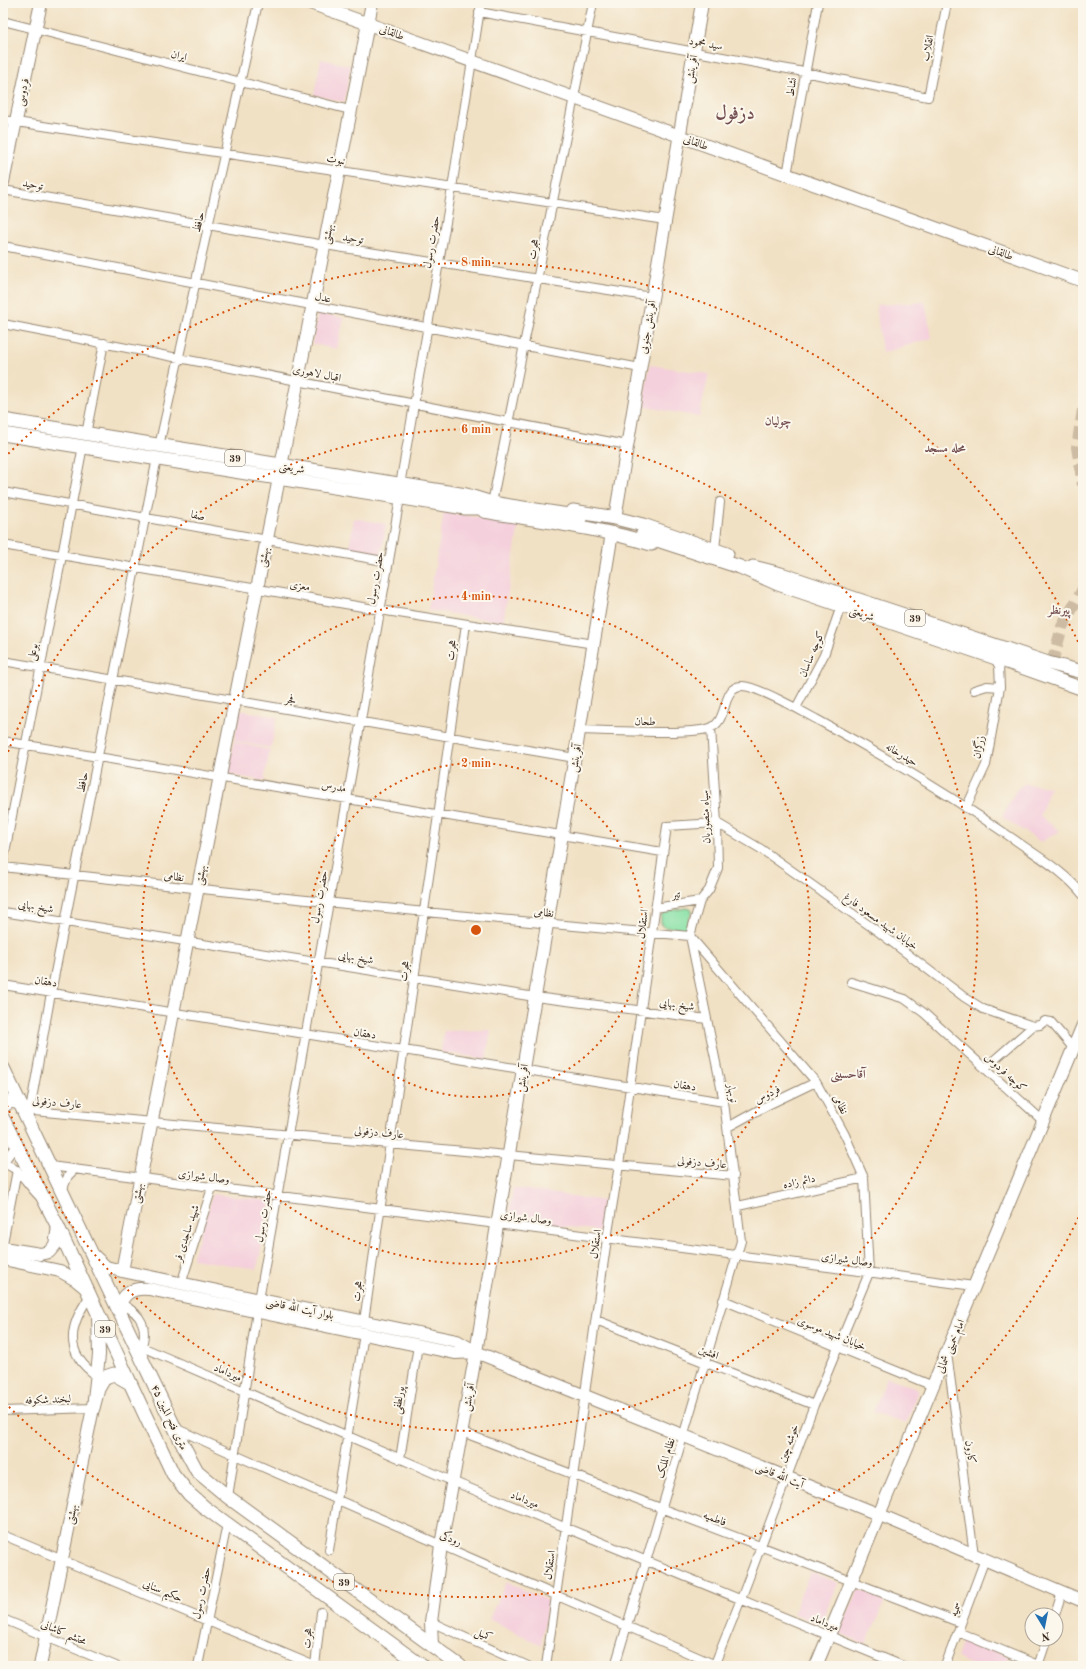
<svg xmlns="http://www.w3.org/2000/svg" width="1086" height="1669" viewBox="0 0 1086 1669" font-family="'Old Standard TT',Amiri,serif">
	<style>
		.built { fill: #f4cfdc }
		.green { fill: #88e1a6; stroke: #628662 }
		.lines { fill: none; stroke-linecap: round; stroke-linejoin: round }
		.secondary-tunnel { stroke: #cdbca3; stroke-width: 12; stroke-dasharray: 12 6; stroke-linecap: butt }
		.primary-tunnel { stroke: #cdbca3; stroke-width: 13; stroke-dasharray: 13 6; stroke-linecap: butt }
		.street-casing { stroke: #968671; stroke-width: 10 }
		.secondary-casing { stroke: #968671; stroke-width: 14 }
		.primary-casing { stroke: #968671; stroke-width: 15 }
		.street { stroke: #fff; stroke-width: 8 }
		.secondary { stroke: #fff; stroke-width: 12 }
		.primary { stroke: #fff; stroke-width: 13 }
		.ring { fill: none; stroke: #d7540e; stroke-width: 2; stroke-dasharray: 2 4 }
		.labels { text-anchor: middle; stroke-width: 4; stroke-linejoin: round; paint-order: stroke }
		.shield { fill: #fbf7ec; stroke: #75685c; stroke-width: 1 }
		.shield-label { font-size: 10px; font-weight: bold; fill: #3b2a1e }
		.street-label { font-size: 11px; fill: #3b2a1e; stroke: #fbf7ec }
		.neighbourhood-label { font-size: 12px; font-weight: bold; fill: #734f52; stroke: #fbf7ec }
		.town-label { font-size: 19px; font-weight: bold; fill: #734f52; stroke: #fbf7ec }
		.centre { fill: #d7540e; stroke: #fbf7ec; stroke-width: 2 }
		.ring-label { font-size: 12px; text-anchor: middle; font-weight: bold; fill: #d7540e; stroke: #fbf7ec; stroke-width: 4; stroke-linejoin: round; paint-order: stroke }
	</style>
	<rect width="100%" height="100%" fill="#fbf7ec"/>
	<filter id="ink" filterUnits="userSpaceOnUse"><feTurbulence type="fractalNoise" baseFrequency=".025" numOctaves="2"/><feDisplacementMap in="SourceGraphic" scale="8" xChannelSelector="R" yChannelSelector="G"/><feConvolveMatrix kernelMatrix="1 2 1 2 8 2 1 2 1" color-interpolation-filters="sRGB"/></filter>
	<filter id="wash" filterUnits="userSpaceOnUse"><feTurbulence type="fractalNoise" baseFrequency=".012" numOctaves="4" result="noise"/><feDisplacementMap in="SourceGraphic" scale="16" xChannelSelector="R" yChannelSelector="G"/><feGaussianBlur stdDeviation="0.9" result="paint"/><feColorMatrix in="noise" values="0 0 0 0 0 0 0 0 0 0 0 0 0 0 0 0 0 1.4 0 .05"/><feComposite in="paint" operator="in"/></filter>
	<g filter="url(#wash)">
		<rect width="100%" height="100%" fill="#f1e1c4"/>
		<path class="built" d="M321 59 351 66 344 102 314 95Z
			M925 302 932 338 882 353 876 305Z
			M318 313 344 318 337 349 312 344Z
			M650 365 709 374 699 417 642 406Z
			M444 512 519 524 503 622 428 610Z
			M354 518 386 524 381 555 349 549Z
			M240 710 277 717 271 748 234 741Z
			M234 742 270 750 264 781 227 774Z
			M1024 784 1050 787 1040 816 1060 831 1041 842 1002 817 1016 790Z
			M491 1030 486 1059 441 1052 444 1031Z
			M513 1188 605 1201 601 1231 508 1219Z
			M213 1194 270 1201 257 1269 192 1259Z
			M887 1377 919 1390 906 1424 873 1412Z
			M810 1572 838 1583 820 1625 793 1613Z
			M506 1582 548 1601 541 1645 489 1619Z
			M858 1589 885 1600 866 1644 839 1633Z
			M963 1637 1009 1656 1006 1666H975L956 1658Z"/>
		<path class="green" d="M686 908 692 910V912L685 929 664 927 661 925V916L664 912Z"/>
	</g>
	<g filter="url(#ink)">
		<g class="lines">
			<path class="secondary-tunnel" d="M1083 410 1077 447 1083 485
				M1052 663 1062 627 1083 589"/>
			<path class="primary-tunnel" d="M581 521 614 527 642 535"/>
			<defs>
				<path id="street" d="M479 12 804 72 928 97 947 3
					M3 21 350 110
					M3 120 665 220
					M787 175 818 3
					M3 190 325 245 652 297
					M3 246 640 368
					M3 324 627 445
					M86 434 104 343
					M159 446 258 3
					M400 485 452 188 481 3
					M3 492 389 562
					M493 498 593 3
					M3 545 380 610 594 644
					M715 549 720 502
					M3 661 575 758
					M974 690 987 686 1000 687
					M796 708 824 655 841 606
					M580 730C611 731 642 732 673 732 685 731 699 732 710 728 729 722 721 686 742 686 756 686 802 711 816 719 885 756 951 796 1015 840 1039 857 1065 872 1083 895
					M3 741 662 852
					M966 808 986 765 1000 687 999 666 994 657
					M3 863 83 446
					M3 867C232 893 461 917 690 936L816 1082 845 1135 864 1178 869 1273 814 1405 741 1599 714 1666
					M655 908 700 901
					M3 912 535 997 707 1019
					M851 982 905 999 924 1013 1043 1121
					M3 985 724 1102
					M985 1068 1033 1026
					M23 1110 734 1176
					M30 1110 51 993 157 458
					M728 1127 766 1106 816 1082
					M3 1160 6 1159 16 1145
					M3 1164C19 1166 28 1186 39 1196
					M50 1166 974 1286
					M62 1191 68 1176 74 1170
					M738 1206 864 1178
					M3 1243 17 1170
					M181 1284 212 1188
					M90 1296C69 1325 63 1353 97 1376
					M259 1300 400 498
					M723 1300 933 1386
					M120 1303C143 1314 149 1328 140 1352
					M596 1320 814 1405
					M364 1321 466 624
					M142 1347 452 1481 903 1666
					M947 1353 974 1555
					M3 1411 93 1408
					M175 1428 235 1455 718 1666
					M462 1432 961 1623
					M400 1459 418 1345
					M228 1497 257 1311
					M3 1535 315 1666
					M329 1550 364 1334
					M1055 1615 1062 1592
					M3 1619 116 1666
					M431 1622 528 1666
					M958 1632 1038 1665
					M198 1666 227 1524
					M315 1666 321 1612
					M546 1666 607 1239 619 1165 667 826 717 823 761 849 880 933 964 997 983 1009 1033 1026 1040 1025 1045 1021 1051 1022 1073 1048
					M615 1666 741 1241 724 1102 690 936 700 901 709 890 718 868 717 823 711 728
					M945 1666 985 1559
					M1038 1666 1047 1639"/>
				<path id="secondary" d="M310 3 1083 281
					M3 182 41 3
					M281 466 372 3
					M615 518 702 3
					M3 1248 40 1254 49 1252 55 1245 58 1227
					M93 1255 106 1267 122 1271 457 1341 476 1352 880 1515 1083 1601
					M3 1259 60 1271 76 1280 87 1289
					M122 1271 279 478
					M119 1311C121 1294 132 1287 149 1289L455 1353 476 1352
					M432 1646 431 1622 441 1545 476 1352 612 533
					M40 1666 93 1408 99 1355 98 1315
					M816 1666 1083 1025"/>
				<path id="primary" d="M3 420 466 495 492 503 581 517
					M3 434 465 508H494
					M484 511C540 521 596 527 651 544
					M573 511 615 518 643 525 727 554
					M642 535 740 567 778 584 993 657 1083 689
					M753 567 781 574 1048 663 1083 672
					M3 1068 182 1443 197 1471 228 1497 460 1666
					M3 1106 11 1101 19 1103 21 1106
					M3 1119 58 1227 146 1417 173 1474 189 1494 204 1507 422 1666
					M93 1408 98 1389 105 1377 114 1374 130 1383"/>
			</defs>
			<use href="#street" class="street-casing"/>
			<use href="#secondary" class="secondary-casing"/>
			<use href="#primary" class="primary-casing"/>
			<use href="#street" class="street"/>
			<use href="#secondary" class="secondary"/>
			<use href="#primary" class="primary"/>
		</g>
	</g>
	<g class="ring">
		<circle cx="476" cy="930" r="167"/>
		<circle cx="476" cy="930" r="334"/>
		<path d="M4 763A501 501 0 1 1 4 1097"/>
		<path d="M1081 1212A668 668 0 0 1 4 1402M4 458A668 668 0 0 1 1081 648"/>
	</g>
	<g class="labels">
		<g class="shield">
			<rect x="225" y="450" width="20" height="16" rx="3"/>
			<rect x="905" y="610" width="20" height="16" rx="3"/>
			<rect x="95" y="1321" width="20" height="16" rx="3"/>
			<rect x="334" y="1574" width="20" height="16" rx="3"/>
		</g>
		<g class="shield-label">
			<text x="235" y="462">39</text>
			<text x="915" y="622">39</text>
			<text x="105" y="1333">39</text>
			<text x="344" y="1586">39</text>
		</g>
		<g class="street-label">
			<text transform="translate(392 32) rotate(20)" y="4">طالقانی</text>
			<text transform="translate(706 43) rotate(10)" y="4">سید محمود</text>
			<text transform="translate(927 48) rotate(-79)" y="4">انقلاب</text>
			<text transform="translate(179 55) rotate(14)" y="4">ایران</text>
			<text transform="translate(691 69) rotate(-80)" y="4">آفرینش</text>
			<text transform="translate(791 87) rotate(-80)" y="4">نشاط</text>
			<text transform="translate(22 92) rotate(-78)" y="4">فردوسی</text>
			<text transform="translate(696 142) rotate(20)" y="4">طالقانی</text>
			<text transform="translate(336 159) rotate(9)" y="4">نبوت</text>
			<text transform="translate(33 184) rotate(10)" y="4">توحید</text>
			<text transform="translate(198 222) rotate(-77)" y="4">حافظ</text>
			<text transform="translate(327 234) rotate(-79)" y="4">بهشتی</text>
			<text transform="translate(353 238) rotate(9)" y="4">توحید</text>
			<text transform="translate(431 242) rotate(-80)" y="4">حضرت رسول</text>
			<text transform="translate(533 249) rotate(-79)" y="4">هجرت</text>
			<text transform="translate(1001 252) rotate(20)" y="4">طالقانی</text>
			<text transform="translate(323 297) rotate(11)" y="4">عدل</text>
			<text transform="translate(647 327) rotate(-80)" y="4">آفرینش جنوبی</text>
			<text transform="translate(317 373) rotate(11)" y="4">اقبال لاهوری</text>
			<text transform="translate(292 467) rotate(9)" y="4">شریعتی</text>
			<text transform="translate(198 515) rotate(11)" y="4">صفا</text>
			<text transform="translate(263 557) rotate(-79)" y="4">بهشتی</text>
			<text transform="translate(375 578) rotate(-80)" y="4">حضرت رسول</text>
			<text transform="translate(300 585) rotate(10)" y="4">معزی</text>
			<text transform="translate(862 613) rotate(18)" y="4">شریعتی</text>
			<text transform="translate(451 650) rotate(-82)" y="4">هجرت</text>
			<text transform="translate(32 652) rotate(-79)" y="4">بوعلی</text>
			<text transform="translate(811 654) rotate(-67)" y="4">کوچه ساسان</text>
			<text transform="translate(291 699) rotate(10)" y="4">فجر</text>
			<text transform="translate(645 721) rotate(1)" y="4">طحان</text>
			<text transform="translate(978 747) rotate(-79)" y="4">زرگران</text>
			<text transform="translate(902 754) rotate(31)" y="4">حیدرخانه</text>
			<text transform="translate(575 758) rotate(-80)" y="4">آفرینش</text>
			<text transform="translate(82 782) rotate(-79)" y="4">حافظ</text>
			<text transform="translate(334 786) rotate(10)" y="4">مدرس</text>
			<text transform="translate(705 817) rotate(-92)" y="4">سیاه منصوریان</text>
			<text transform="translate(200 875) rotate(-79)" y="4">بهشتی</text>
			<text transform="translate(174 876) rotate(7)" y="4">نظامی</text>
			<text transform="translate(676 894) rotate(-8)" y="4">تیر</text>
			<text transform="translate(319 897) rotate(-80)" y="4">حضرت رسول</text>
			<text transform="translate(36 906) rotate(9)" y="4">شیخ بهایی</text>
			<text transform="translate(544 912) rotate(5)" y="4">نظامی</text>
			<text transform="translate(881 921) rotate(36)" y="4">خیابان شهید مسعود فارغ</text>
			<text transform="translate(642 924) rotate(-83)" y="4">استقلال</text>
			<text transform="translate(356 957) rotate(9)" y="4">شیخ بهایی</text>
			<text transform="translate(404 971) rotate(-82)" y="4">هجرت</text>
			<text transform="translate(46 981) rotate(9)" y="4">دهقان</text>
			<text transform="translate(677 1004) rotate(8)" y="4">شیخ بهایی</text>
			<text transform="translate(365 1033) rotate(9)" y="4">دهقان</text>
			<text transform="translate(1006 1072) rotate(42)" y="4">کوچه فردوس</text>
			<text transform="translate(522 1078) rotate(-81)" y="4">آفرینش</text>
			<text transform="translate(685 1085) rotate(9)" y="4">دهقان</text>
			<text transform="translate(733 1093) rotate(79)" y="4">نوبهار</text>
			<text transform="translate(767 1094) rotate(-27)" y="4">فردوس</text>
			<text transform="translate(57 1102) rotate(5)" y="4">عارف دزفولی</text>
			<text transform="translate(841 1104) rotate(63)" y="4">نظامی</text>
			<text transform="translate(379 1132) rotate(5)" y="4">عارف دزفولی</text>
			<text transform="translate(702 1162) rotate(5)" y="4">عارف دزفولی</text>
			<text transform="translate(204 1176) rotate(7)" y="4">وصال شیرازی</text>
			<text transform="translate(799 1181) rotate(-12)" y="4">دائم زاده</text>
			<text transform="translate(137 1193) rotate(-79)" y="4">بهشتی</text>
			<text transform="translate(263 1216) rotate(-80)" y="4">حضرت رسول</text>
			<text transform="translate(526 1217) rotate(7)" y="4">وصال شیرازی</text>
			<text transform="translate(186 1233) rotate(-72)" y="4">شهید ساجدی فر</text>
			<text transform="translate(595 1244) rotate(-82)" y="4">استقلال</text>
			<text transform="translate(847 1259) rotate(7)" y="4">وصال شیرازی</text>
			<text transform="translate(357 1291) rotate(-82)" y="4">هجرت</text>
			<text transform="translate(300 1308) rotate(12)" y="4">بلوار آیت الله قاضی</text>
			<text transform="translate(832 1333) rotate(22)" y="4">خیابان شهید موسوی</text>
			<text transform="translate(950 1346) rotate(-67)" y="4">امام خمینی شمالی</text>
			<text transform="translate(709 1352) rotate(21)" y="4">افشین</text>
			<text transform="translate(228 1372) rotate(23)" y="4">میرداماد</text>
			<text transform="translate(468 1397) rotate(-80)" y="4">آفرینش</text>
			<text transform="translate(48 1399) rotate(-2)" y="4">لبخند شکوفه</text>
			<text transform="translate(398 1400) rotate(-81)" y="4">پورلطفی</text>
			<text transform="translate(170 1417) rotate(65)" y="4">۴۵ متری فتح المبین</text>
			<text transform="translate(788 1443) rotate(-69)" y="4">خوشه چین</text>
			<text transform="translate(971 1452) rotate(82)" y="4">کارون</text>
			<text transform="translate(665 1458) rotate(-73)" y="4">نظام الملک</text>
			<text transform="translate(780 1475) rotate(22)" y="4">آیت الله قاضی</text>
			<text transform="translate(525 1499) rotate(22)" y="4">میرداماد</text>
			<text transform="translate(71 1514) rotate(-78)" y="4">بهشتی</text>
			<text transform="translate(715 1518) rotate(21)" y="4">فاطمیه</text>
			<text transform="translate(451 1538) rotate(23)" y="4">رودکی</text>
			<text transform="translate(549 1565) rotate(-82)" y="4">استقلال</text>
			<text transform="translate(163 1590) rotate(23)" y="4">حکیم سنایی</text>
			<text transform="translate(201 1593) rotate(-78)" y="4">حضرت رسول</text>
			<text transform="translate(955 1609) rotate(-70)" y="4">سمیه</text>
			<text transform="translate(825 1622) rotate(22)" y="4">میرداماد</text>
			<text transform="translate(64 1632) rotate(23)" y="4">محتشم کاشانی</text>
			<text transform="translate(484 1634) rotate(24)" y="4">کمیل</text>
			<text transform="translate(307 1638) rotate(-84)" y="4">هجرت</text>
		</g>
		<g class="neighbourhood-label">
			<text x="778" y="425">چولیان</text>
			<text x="945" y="452">محله مسجد</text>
			<text x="1059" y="614">پیرنظر</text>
			<text x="848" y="1078">آقاحسینی</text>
		</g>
		<g class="town-label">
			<text x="735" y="119">دزفول</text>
		</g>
	</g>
	<circle cx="476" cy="930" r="6" class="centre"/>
	<g class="ring-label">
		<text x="476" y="266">8 min</text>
		<text x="476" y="433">6 min</text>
		<text x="476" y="600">4 min</text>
		<text x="476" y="767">2 min</text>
	</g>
	<rect width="1086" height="1669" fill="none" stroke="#fbf7ec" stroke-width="16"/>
	<g transform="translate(1044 1627) rotate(170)"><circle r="19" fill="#fbf7ec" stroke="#aea59a"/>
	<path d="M0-3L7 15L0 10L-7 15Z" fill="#1f6fb2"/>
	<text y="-6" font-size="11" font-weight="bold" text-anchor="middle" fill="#3b2a1e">N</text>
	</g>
</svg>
